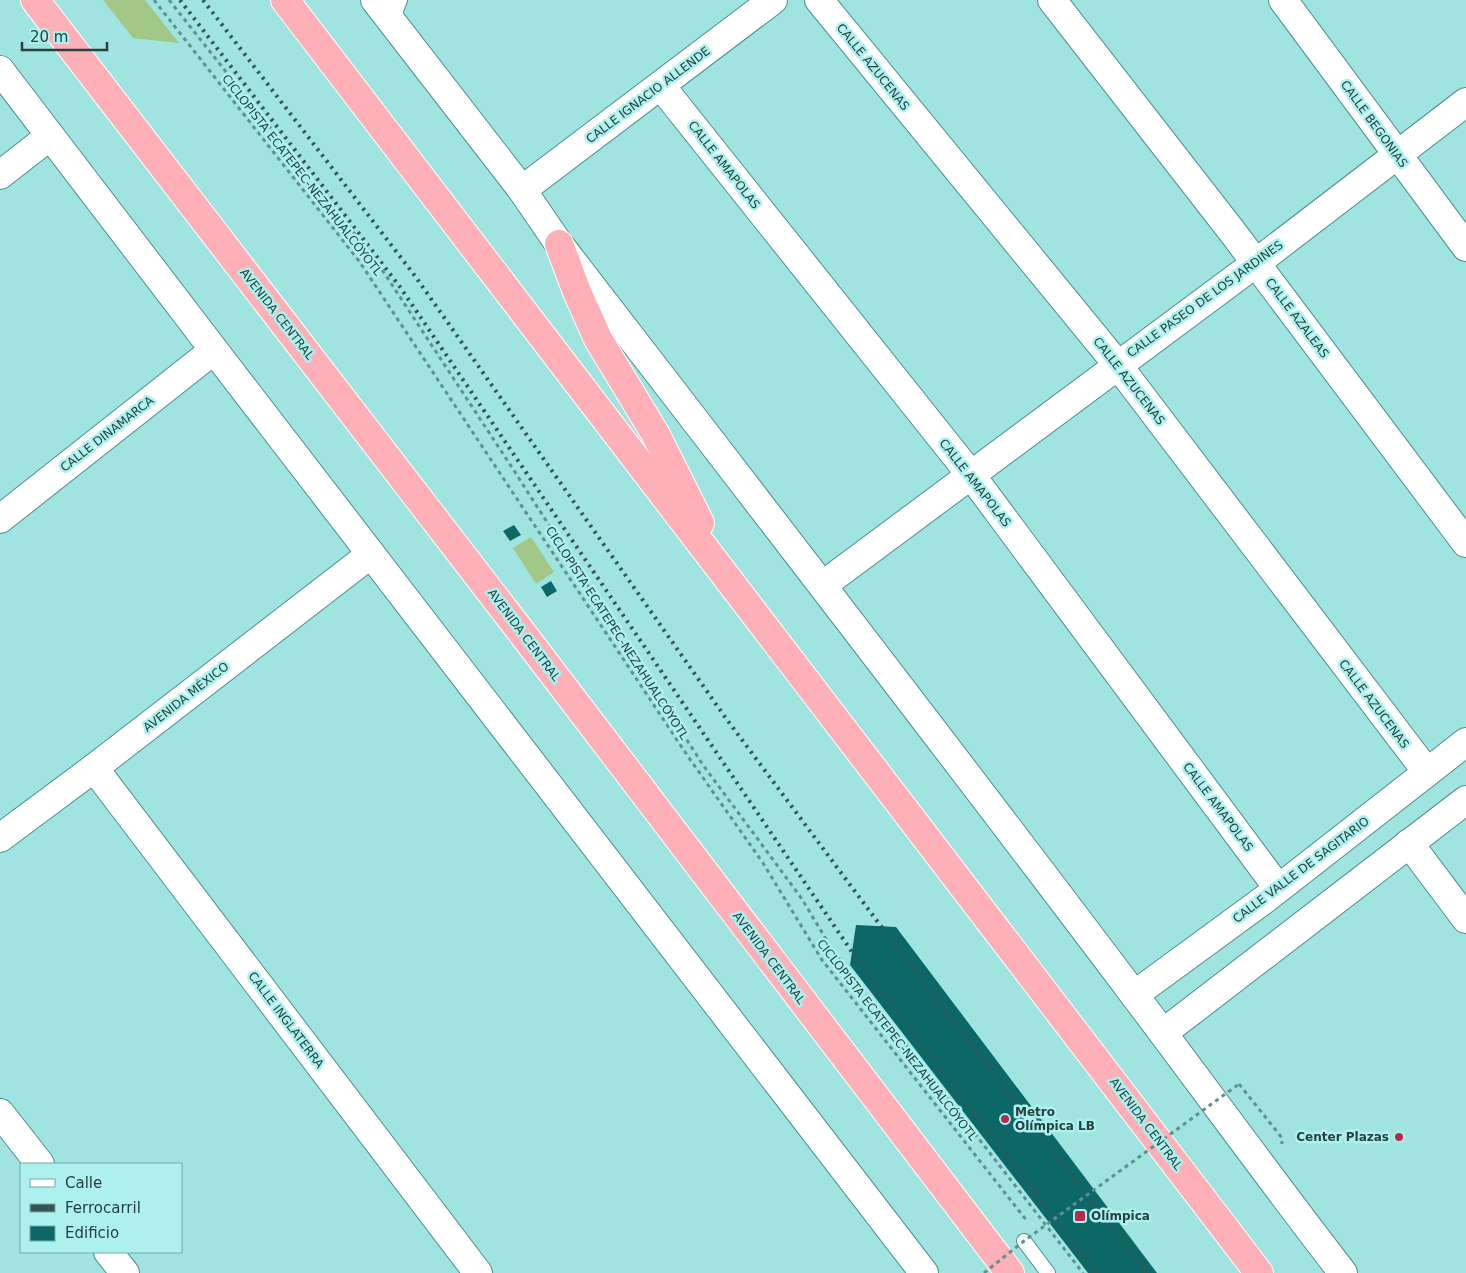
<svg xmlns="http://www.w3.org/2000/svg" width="1466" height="1273" viewBox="0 0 1466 1273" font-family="'DejaVu Sans',sans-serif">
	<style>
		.green { fill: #a3c787 }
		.building { fill: #0c6866 }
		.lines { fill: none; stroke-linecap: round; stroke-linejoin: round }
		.service-casing { stroke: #4d908e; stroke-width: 16 }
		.minor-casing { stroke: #4d908e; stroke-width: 30 }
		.tertiary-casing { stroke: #4d908e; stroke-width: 30 }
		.secondary-casing { stroke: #4d908e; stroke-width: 30 }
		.motorway-casing { stroke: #fff; stroke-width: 30 }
		.path { stroke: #61918f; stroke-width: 3; stroke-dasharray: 4 4; stroke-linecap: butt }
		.service { stroke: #fff; stroke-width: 14 }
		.minor { stroke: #fff; stroke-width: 28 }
		.tertiary { stroke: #fff; stroke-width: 28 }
		.secondary { stroke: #fff; stroke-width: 28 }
		.motorway { stroke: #feb0b9; stroke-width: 28 }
		.rail { stroke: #345554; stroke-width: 4; stroke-dasharray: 2.5 5; stroke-linecap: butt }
		.path-bridge { stroke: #61918f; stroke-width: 3; stroke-dasharray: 4 4; stroke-linecap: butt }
		.poi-dot { fill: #b9284d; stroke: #acf1ee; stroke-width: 2 }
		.labels { text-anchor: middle; stroke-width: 5; stroke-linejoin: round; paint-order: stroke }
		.street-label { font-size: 12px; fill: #254140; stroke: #acf1ee }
		.poi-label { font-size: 12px; font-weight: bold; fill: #254140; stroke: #acf1ee; text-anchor: start }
	</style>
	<rect width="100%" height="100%" fill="#9fe4e0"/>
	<path class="green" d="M103 0H145L179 43 133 38Z
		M531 537 554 572 536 584 513 548Z"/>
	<path class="building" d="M514 525 521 535 510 541 503 531Z
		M551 581 557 591 547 597 541 587Z
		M856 925 896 927 1157 1273H1088L850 965Z"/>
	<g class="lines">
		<defs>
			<path id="service" d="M392 21 400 0
				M1024 1241 1048 1273"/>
			<path id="minor" d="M819 0 1117 364 1427 772
				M1052 0 1234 234 1466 543
				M1283 0 1466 247
				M661 86 971 475 1278 888
				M0 175 50 136
				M522 190 773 0
				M0 519 214 350
				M823 585 1256 263 1466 102
				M94 768 478 1273
				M1409 843 1466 919
				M0 1113 40 1164
				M108 1252 125 1273"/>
			<path id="tertiary" d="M0 838 94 768 371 554
				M1134 995 1269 896 1466 742
				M1163 1033 1466 800"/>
			<path id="secondary" d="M375 0 522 190 559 244C751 493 943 741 1132 992 1203 1086 1271 1180 1343 1273
				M0 70 214 350 924 1273"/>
			<path id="motorway" d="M35 0 529 642 1010 1273
				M285 0 1259 1273
				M559 244 577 292 598 339 656 435 700 523"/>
		</defs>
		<use href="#service" class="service-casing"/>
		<use href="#minor" class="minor-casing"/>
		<use href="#tertiary" class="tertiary-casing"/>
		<use href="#secondary" class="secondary-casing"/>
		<use href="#motorway" class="motorway-casing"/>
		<path class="path" d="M154 0 359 261 687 755 763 863 822 960 1027 1221
			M169 0 377 262 511 466 703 765 802 899 833 951 1083 1273
			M1239 1084 1282 1138V1144"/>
		<use href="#service" class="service"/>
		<use href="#minor" class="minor"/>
		<use href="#tertiary" class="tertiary"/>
		<use href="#secondary" class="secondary"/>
		<use href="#motorway" class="motorway"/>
		<path class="rail" d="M180 0 400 287 852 952 1097 1273
			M203 0 415 276 725 717 921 980 1147 1273"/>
		<path class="path-bridge" d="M984 1273 1024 1241 1239 1084"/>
	</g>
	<g class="poi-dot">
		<circle cx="1005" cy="1119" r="5"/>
		<circle cx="1399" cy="1137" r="5"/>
		<rect x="1074" y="1210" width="12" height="12" rx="2.5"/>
	</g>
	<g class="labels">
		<g class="street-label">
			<text transform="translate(873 67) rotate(51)" y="4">CALLE AZUCENAS</text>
			<text transform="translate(648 95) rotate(-37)" y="4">CALLE IGNACIO ALLENDE</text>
			<text transform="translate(1374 124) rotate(54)" y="4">CALLE BEGONIAS</text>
			<text transform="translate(724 165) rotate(52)" y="4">CALLE AMAPOLAS</text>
			<text transform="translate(302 175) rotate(52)" y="4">CICLOPISTA ECATEPEC-NEZAHUALCÓYOTL</text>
			<text transform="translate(1205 299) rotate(-36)" y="4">CALLE PASEO DE LOS JARDINES</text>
			<text transform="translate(277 314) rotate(52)" y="4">AVENIDA CENTRAL</text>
			<text transform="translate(1297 318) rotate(53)" y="4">CALLE AZALEAS</text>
			<text transform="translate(1129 381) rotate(52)" y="4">CALLE AZUCENAS</text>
			<text transform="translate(107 434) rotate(-38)" y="4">CALLE DINAMARCA</text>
			<text transform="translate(975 483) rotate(52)" y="4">CALLE AMAPOLAS</text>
			<text transform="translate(617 633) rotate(57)" y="4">CICLOPISTA ECATEPEC-NEZAHUALCÓYOTL</text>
			<text transform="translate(524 635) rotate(53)" y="4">AVENIDA CENTRAL</text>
			<text transform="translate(186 697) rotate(-38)" y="4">AVENIDA MÉXICO</text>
			<text transform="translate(1374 704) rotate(53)" y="4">CALLE AZUCENAS</text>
			<text transform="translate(1218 807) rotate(53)" y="4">CALLE AMAPOLAS</text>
			<text transform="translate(1301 870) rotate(-37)" y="4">CALLE VALLE DE SAGITARIO</text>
			<text transform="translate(769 958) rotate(53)" y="4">AVENIDA CENTRAL</text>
			<text transform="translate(286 1020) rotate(53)" y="4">CALLE INGLATERRA</text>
			<text transform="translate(897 1040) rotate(52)" y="4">CICLOPISTA ECATEPEC-NEZAHUALCÓYOTL</text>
			<text transform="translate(1146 1124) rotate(53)" y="4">AVENIDA CENTRAL</text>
		</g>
		<g class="poi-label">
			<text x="1015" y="1116">Metro<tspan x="1015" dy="14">Olímpica LB</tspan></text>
			<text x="1389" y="1141" text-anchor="end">Center Plazas</text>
			<text x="1091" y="1220">Olímpica</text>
		</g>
	</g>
	<rect x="20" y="1163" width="162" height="90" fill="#acf1ee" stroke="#76aba8"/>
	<rect x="30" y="1179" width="25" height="8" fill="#ffffff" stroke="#76aba8"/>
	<text x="65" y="1188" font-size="15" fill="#254140">Calle</text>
	<rect x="30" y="1204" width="25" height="8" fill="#345554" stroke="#76aba8"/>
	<text x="65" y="1213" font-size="15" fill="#254140">Ferrocarril</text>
	<rect x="30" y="1226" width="25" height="15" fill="#0c6866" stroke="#76aba8"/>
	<text x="65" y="1238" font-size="15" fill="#254140">Edificio</text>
	<path d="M22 42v8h85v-8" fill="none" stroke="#254140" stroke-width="2.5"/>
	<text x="30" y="42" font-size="15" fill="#254140" stroke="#acf1ee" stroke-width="4" paint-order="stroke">20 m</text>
</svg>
